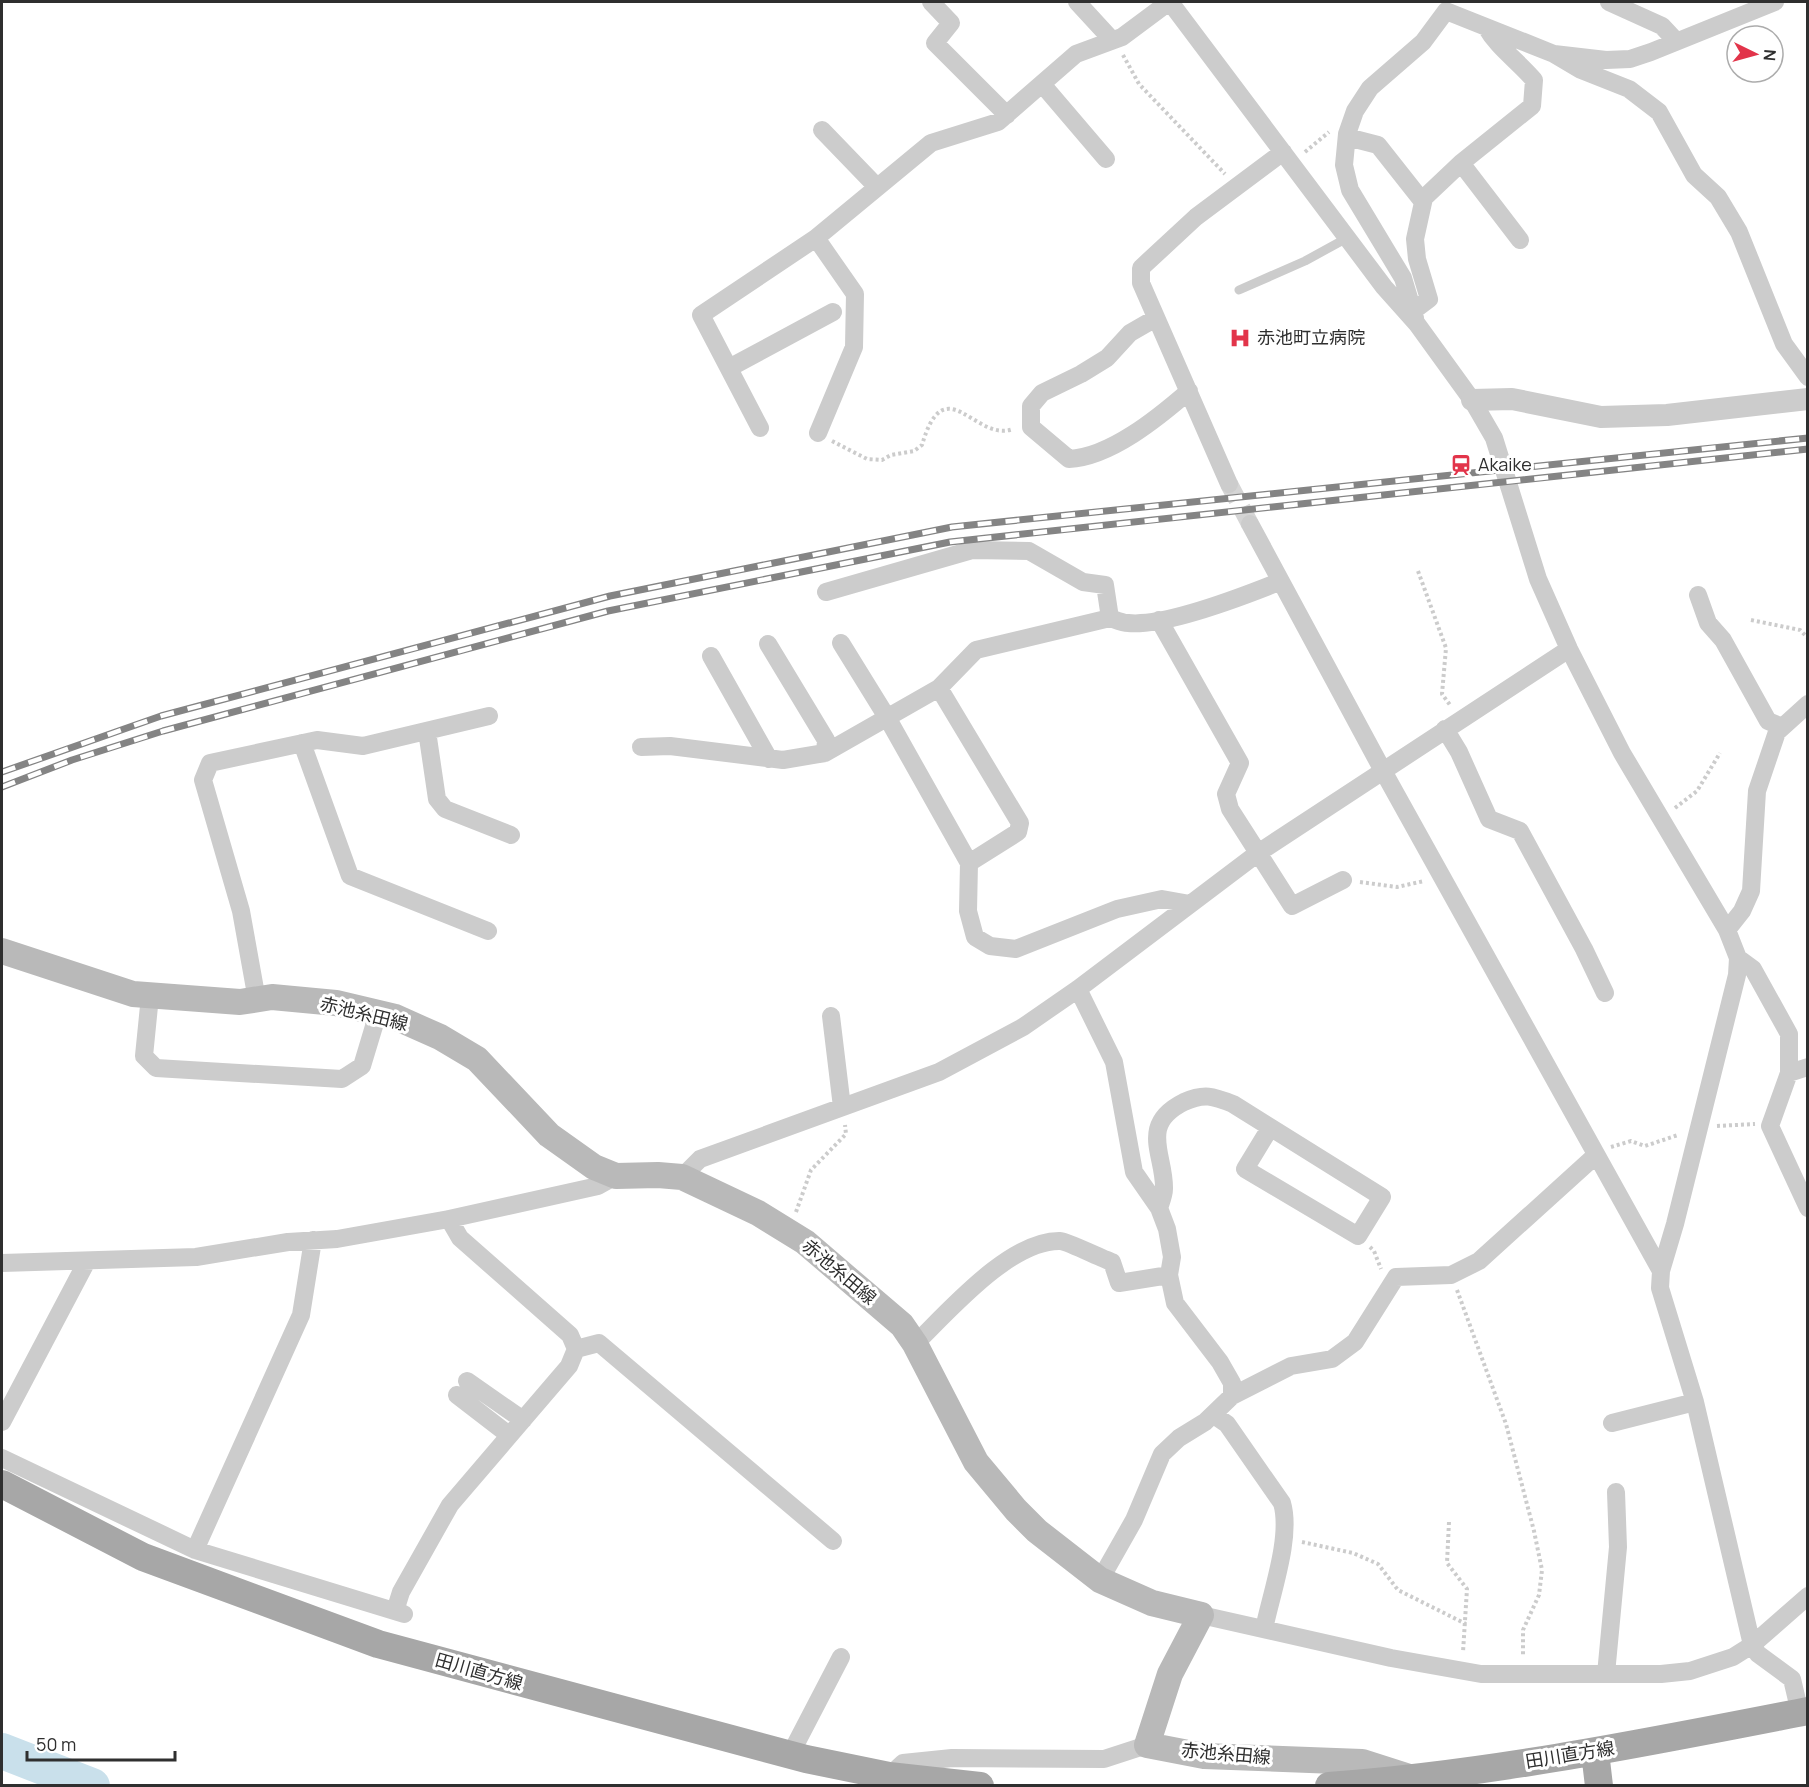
<svg xmlns="http://www.w3.org/2000/svg" width="1809" height="1787" viewBox="0 0 1809 1787" font-family="Manrope,'Noto Sans JP',sans-serif">
	<style>
		.lines { fill: none; stroke-linecap: round; stroke-linejoin: round }
		.river { stroke: #c9e0eb; stroke-width: 36 }
		.minor-tunnel { stroke: #d5d5d5; stroke-width: 18; stroke-dasharray: 18 9; stroke-linecap: butt }
		.path { stroke: #ccc; stroke-width: 4; stroke-dasharray: 3 3; stroke-linecap: butt }
		.service { stroke: #ccc; stroke-width: 9 }
		.minor { stroke: #ccc; stroke-width: 18 }
		.tertiary { stroke: #ccc; stroke-width: 22 }
		.secondary { stroke: #b9b9b9; stroke-width: 26 }
		.primary { stroke: #a7a7a7; stroke-width: 28 }
		.rail-casing { stroke: #848484; stroke-width: 7 }
		.rail { stroke: #fff; stroke-width: 4.5; stroke-dasharray: 14; stroke-linecap: butt }
		.labels { text-anchor: middle; stroke-width: 6; stroke-linejoin: round; paint-order: stroke }
		.poi-label { font-size: 18px; fill: #2f2f2f; stroke: #fff; text-anchor: start }
		.street-label { font-size: 18px; fill: #2f2f2f; stroke: #fff }
	</style>
	<rect width="100%" height="100%" fill="#fff"/>
	<g class="lines">
		<path class="river" d="M2 1751 92 1786"/>
		<path class="minor-tunnel" d="M1229 484 1250 524"/>
		<path class="path" d="M1123 55 1139 84 1225 174
			M1305 152 1329 132
			M832 441 867 459 882 460 891 455 914 451 922 445C945 366 975 443 1013 429
			M1418 571 1446 648 1442 694 1450 705
			M1751 620 1800 630 1808 638
			M1675 808 1697 791 1720 753
			M1360 882 1397 887 1424 881
			M1717 1126 1755 1124
			M1611 1147 1631 1141 1645 1146 1678 1135
			M796 1212 811 1170 846 1134 845 1125
			M1370 1247 1374 1251 1381 1269
			M1457 1290 1506 1424 1534 1531 1542 1570 1539 1595 1523 1630V1656
			M1449 1522 1447 1563 1467 1589 1463 1652
			M1302 1542 1353 1553 1378 1564 1398 1590 1466 1624"/>
		<path class="service" d="M1239 290 1305 261 1347 238"/>
		<path class="minor" d="M931 2 951 23 935 43 1007 115
			M1077 2 1112 40
			M1170 2 1384 287 1417 324 1472 400 1494 438 1538 579 1569 649 1622 753 1727 930 1738 958 1737 975 1675 1224 1661 1271 1660 1288 1695 1402 1752 1645 1758 1654 1792 1679 1800 1713
			M1609 2 1662 26 1676 41
			M1446 11 1554 54 1606 60 1630 59 1651 52 1775 2
			M1554 54 1581 70 1629 89 1659 112 1694 175 1718 197 1739 232 1784 344 1808 377
			M1042 84 1106 159
			M822 130 877 187
			M1347 137 1378 145 1423 202
			M1461 163 1520 240
			M816 238 855 294 854 347 818 433
			M1413 311 1429 299 1417 259 1415 239 1424 198 1461 163 1532 106 1534 80C1518 61 1498 48 1486 27
			M1156 318 1130 333 1107 358 1081 374 1042 393 1031 406V427L1069 459C1110 457 1158 418 1189 391
			M1415 318 1403 278 1350 190 1344 165 1347 134 1355 111 1370 88 1423 42 1446 11
			M729 368 833 312
			M760 428 701 315 816 238 931 143 998 122 1076 54 1122 37 1169 2
			M1229 484 1141 283V268L1196 217 1283 152
			M1250 524 1382 769 1661 1271
			M826 592 972 550 1029 551 1083 582 1105 585 1110 618
			M1698 595 1708 623 1723 640 1768 721 1782 727
			M1159 620 1240 763 1226 794 1230 809 1292 906 1343 880
			M841 643 888 719 969 863 968 911 975 937 990 946 1016 949 1117 909 1162 899 1190 904
			M768 644 826 740 825 753
			M711 656 769 759
			M939 688 1020 823 1018 832 969 863
			M1445 729 1459 752 1489 819 1520 831 1584 949 1605 993
			M427 731 437 799 445 809 511 835
			M302 743 350 876 488 931
			M641 747 670 746 783 760 825 753 939 688 976 650 1110 618C1116 620 1122 623 1128 623 1164 627 1244 596 1279 582
			M1727 930 1742 911 1751 891 1757 791 1777 732 1808 704
			M1738 958 1753 969 1789 1034V1073L1770 1126 1808 1208
			M1078 989 1114 1062 1134 1172 1159 1208 1167 1229 1172 1257 1169 1275 1175 1303 1220 1362 1232 1383V1396
			M150 996 144 1056 156 1068 342 1079 362 1066 378 1013
			M257 1000 241 911 203 780 210 763 317 740 363 746 489 716
			M831 1016 842 1107
			M1789 1073 1808 1067
			M682 1177 700 1159 939 1072 1023 1027 1078 989 1258 853 1569 649
			M1159 1208C1161 1202 1164 1195 1164 1189 1165 1155 1138 1125 1184 1102 1204 1093 1213 1096 1233 1104L1382 1197 1358 1236 1245 1169 1270 1128
			M2 1263 196 1257 288 1242 337 1239 449 1219 598 1186 616 1176
			M915 1344C949 1311 1010 1240 1060 1241 1067 1241 1102 1259 1112 1262L1119 1283 1169 1275
			M576 1349 599 1343 833 1541
			M467 1381 523 1420
			M457 1395 509 1435
			M1214 1415 1227 1424 1282 1503C1292 1537 1271 1594 1264 1629
			M2 1422 87 1261
			M1612 1423 1695 1402
			M2 1458 195 1550 404 1614
			M195 1550 301 1315 313 1240
			M1100 1580 1134 1520 1162 1454 1179 1438 1205 1422 1232 1396 1291 1366 1332 1359 1355 1342 1396 1277 1451 1275 1479 1261 1595 1156
			M395 1611 401 1592 450 1505 569 1366 576 1349 570 1335 460 1238 449 1219
			M1201 1615 1391 1658 1481 1674H1661L1690 1671 1733 1657 1752 1645 1808 1596
			M1606 1674 1618 1547 1616 1492
			M790 1755 841 1657
			M889 1776 903 1763 952 1758 1104 1759 1147 1745"/>
		<path class="tertiary" d="M1472 400 1512 399 1601 417 1667 415 1808 399"/>
		<path class="secondary" d="M2 951 133 994 240 1002 272 997 336 1003 395 1017 440 1037 477 1059 549 1135 594 1167 616 1176 658 1175 682 1177 758 1213 805 1242 902 1325 915 1344 976 1462 1016 1510 1037 1531 1100 1580 1152 1603 1201 1615 1170 1674 1147 1745 1204 1756 1362 1762 1412 1778"/>
		<path class="primary" d="M2 1484 143 1557 378 1644 806 1759 889 1776 980 1786
			M1595 1752 1599 1786
			M1329 1786C1491 1774 1649 1742 1808 1711"/>
		<defs>
			<path id="rail" d="M2 772 161 716 610 596 952 527 1808 438
				M2 787 72 760 163 731 608 611 950 542 1808 449"/>
		</defs>
		<use href="#rail" class="rail-casing"/>
		<use href="#rail" class="rail"/>
	</g>
	<defs>
		<symbol id="hospital-bare" viewBox="-9 -9 18 18"><path d="M-5-5h3v3.5h4V-5h3V5h-3V1.5h-4V5h-3Z" fill="#e2344a" stroke="#fff" stroke-width="2.5" paint-order="stroke"/></symbol>
		<symbol id="station-bare" viewBox="-9 -9 18 18"><path d="M-3-6H3Q5-6 5-4V2Q5 4 3 4L4.5 6H3L1.5 4h-3L-3 6H-4.5L-3 4Q-5 4-5 2V-4Q-5-6-3-6ZM-3.5-4v3h7v-3ZM-3.5 1v1.5H-2V1ZM2 1v1.5H3.5V1Z" fill="#e2344a" stroke="#fff" stroke-width="2.5" paint-order="stroke"/></symbol>
	</defs>
	<g fill-rule="evenodd">
		<use href="#hospital-bare" x="1225" y="323" width="30" height="30"/>
		<use href="#station-bare" x="1446" y="450" width="30" height="30"/>
	</g>
	<g class="labels">
		<g class="poi-label">
			<text x="1257" y="344">赤池町立病院</text>
			<text x="1478" y="471">Akaike</text>
		</g>
		<g class="street-label">
			<text transform="translate(364 1014) rotate(14)" y="6">赤池糸田線</text>
			<text transform="translate(839 1272) rotate(40)" y="6">赤池糸田線</text>
			<text transform="translate(479 1672) rotate(16)" y="6">田川直方線</text>
			<text transform="translate(1226 1754) rotate(5)" y="6">赤池糸田線</text>
			<text transform="translate(1570 1755) rotate(-9)" y="6">田川直方線</text>
		</g>
	</g>
	<rect width="1809" height="1787" fill="none" stroke="#2f2f2f" stroke-width="6"/>
	<g transform="translate(1755 54) rotate(95)"><circle r="28" fill="#ffffff" stroke="#acacac" stroke-width="1.5"/>
	<path d="M0-4.5L10 22L0 15L-10 22Z" fill="#e2344a"/>
	<text y="-9" font-size="16" font-weight="bold" text-anchor="middle" fill="#2f2f2f">N</text>
	</g>
	<path d="M27 1751v9h148v-9" fill="none" stroke="#2f2f2f" stroke-width="3"/>
	<text x="36" y="1751" font-size="18" fill="#2f2f2f" stroke="#ffffff" stroke-width="4.5" paint-order="stroke">50 m</text>
</svg>
